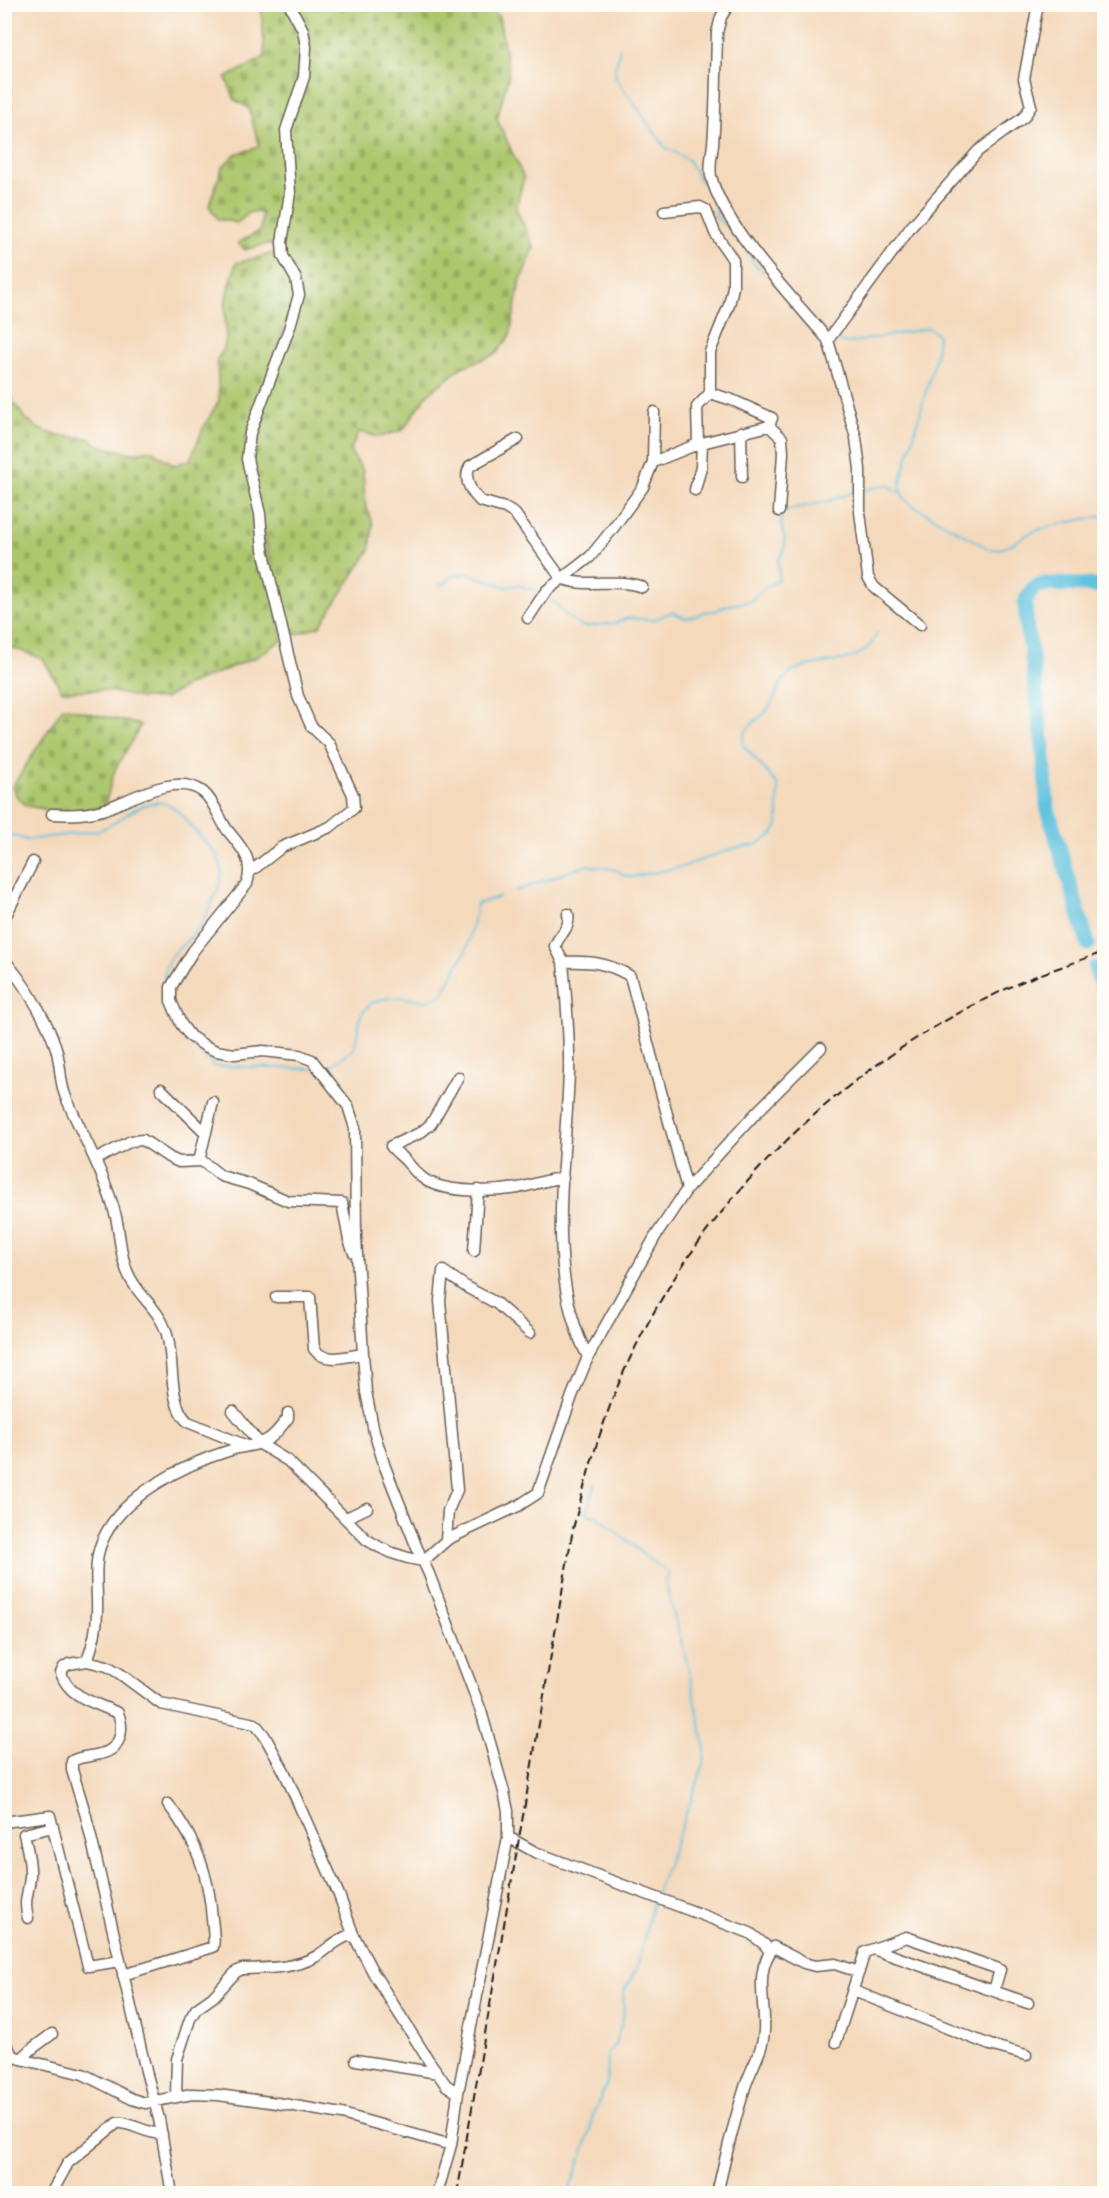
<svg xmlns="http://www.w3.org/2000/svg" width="1109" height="2198" viewBox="0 0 1109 2198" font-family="Delius,sans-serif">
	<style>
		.cemetery { fill: url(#cemetery-stones); stroke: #647244; stroke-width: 1.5 }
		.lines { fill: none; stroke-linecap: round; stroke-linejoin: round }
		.stream { stroke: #61c3df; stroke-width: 2 }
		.river { stroke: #61c3df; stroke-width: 15 }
		.minor-casing { stroke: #685e54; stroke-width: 13 }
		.minor { stroke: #fff; stroke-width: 10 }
		.rail { stroke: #1c1c1c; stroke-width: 2; stroke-dasharray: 9 4.5; stroke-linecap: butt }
	</style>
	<defs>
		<pattern id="cemetery-stones" width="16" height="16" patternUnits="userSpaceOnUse" patternTransform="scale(1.5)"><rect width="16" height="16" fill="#adc76d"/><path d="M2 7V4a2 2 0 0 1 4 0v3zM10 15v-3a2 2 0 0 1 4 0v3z" fill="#94aa5e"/></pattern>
	</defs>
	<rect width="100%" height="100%" fill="#fdfcf7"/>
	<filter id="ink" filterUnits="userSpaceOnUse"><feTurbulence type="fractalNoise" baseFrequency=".0167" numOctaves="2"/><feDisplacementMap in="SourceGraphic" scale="12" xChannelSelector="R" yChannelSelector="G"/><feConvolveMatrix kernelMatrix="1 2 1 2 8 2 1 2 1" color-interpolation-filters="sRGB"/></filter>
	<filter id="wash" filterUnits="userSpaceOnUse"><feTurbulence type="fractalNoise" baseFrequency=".008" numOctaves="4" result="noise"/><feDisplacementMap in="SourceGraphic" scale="24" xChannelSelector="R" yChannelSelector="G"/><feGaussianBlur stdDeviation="1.35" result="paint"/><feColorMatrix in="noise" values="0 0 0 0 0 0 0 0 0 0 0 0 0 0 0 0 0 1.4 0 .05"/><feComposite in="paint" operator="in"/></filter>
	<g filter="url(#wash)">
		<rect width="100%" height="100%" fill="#f4d9bb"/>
		<path class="cemetery" d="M427 4 435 9 453 5H489L499 17 509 74 497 119 524 178 516 208 534 248 520 282 510 336 496 354 462 367 427 395 403 430 379 437 359 432 350 451 363 471 365 503 373 524 370 550 320 626 287 638 253 480 252 435 302 295 281 245 272 246 267 244 245 250 238 243 260 231 262 213 250 212 237 223 218 219 209 206 222 168 235 154 259 147 249 108 235 100 226 78 265 57 261 5Z
			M277 252 294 280 297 294 246 439 258 511 282 640 256 657 188 685 164 699 141 698 103 690 62 691 43 659 5 645 4 398H10L26 419 39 429 59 436 89 438 100 446 132 453 151 450 174 465 190 460 204 426 219 401 217 359C234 341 221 321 226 300 228 288 233 276 236 263Z
			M63 707 141 725 114 772 105 805 89 811H55L27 806 18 798 12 787Z"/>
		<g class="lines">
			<path class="stream" d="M620 48 615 70 616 78 665 147 688 160 700 181 710 187
				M714 198 717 219 731 229
				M748 253 753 262 763 272
				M796 310 801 320 819 337
				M833 341 849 343 929 328 938 335 936 356 901 481C900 493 902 498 912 505L989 549C1009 552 1018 537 1035 531 1057 524 1082 519 1104 516
				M864 490 887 485 900 492
				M439 585 445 584 450 577 466 573 507 587 517 585 540 592
				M546 596 556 604 569 618 583 627 615 623 628 618 653 620 672 612 685 618 696 616 706 611H715L725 606 751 601 763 589 779 579 778 560C794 540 776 533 783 511L829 501 856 491
				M4 832 26 840 96 831C119 826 136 799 163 803 177 805 188 824 197 833 222 859 229 866 213 901 207 913 202 926 192 936 186 943 178 948 172 955 159 973 163 999 172 1017
				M516 891 587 865 617 870 623 875 631 877 682 867 735 848 756 845 772 835 778 826V785L743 745C742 726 758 721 768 709 777 698 776 684 789 674 812 655 864 672 877 633
				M189 1041 214 1066 314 1069
				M322 1069 331 1066 354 1049 361 1015 370 1004 382 999 399 997 428 1001 442 994 466 951 477 904 499 897
				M595 1484 587 1512 591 1516 595 1515 600 1518 650 1560 669 1572 666 1583 668 1593 688 1666 705 1748 704 1763 696 1787 656 1894
				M568 2194 590 2132 593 2114 607 2083 608 2053 615 2045 624 2015 623 1993 637 1968 653 1901"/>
			<path class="river" d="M1088 944 1047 806 1044 756 1031 650 1027 631 1025 604 1027 597 1034 587 1045 584 1089 585 1104 588
				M1095 968 1104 991"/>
		</g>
	</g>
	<g filter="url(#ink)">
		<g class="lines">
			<defs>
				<path id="minor" d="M729 4 721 17 717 33C716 70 716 107 713 144 712 154 709 165 711 176 722 225 794 299 828 340
					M664 211 700 207 706 210 715 233 733 260V287L729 305 710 352V393L697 407 698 444
					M769 426 782 438 783 453 779 511
					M741 432 742 477
					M518 439 470 466C463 479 470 491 480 501L505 508 515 514 561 578C586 589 616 577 642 587
					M653 462 654 412
					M695 490 701 467 702 443
					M528 618 546 591 590 557 611 531 643 487 653 462 698 444 769 426 772 418 732 400 710 393
					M920 625 874 587 868 577 860 512V469L856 438 828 340 911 227 978 151 1024 117 1031 106 1024 79 1038 4
					M52 814C69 815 86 815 102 810 130 801 176 771 203 792 215 802 219 819 228 831 243 849 254 860 247 884L193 951 171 987V1001L181 1024 190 1036 205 1046 216 1051 234 1054 263 1051 299 1055 312 1060 348 1106 355 1128 356 1238 363 1354 366 1392 374 1432 385 1467 417 1548 429 1574 481 1711 504 1792 508 1811V1837L458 2093 451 2145 437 2194
					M250 872 282 847 330 827 354 808 353 795 329 743 311 726 298 696 263 549 260 514 247 459 250 433 289 329 299 295 296 279 283 256 282 242 290 193 286 130 304 77 306 47 303 30 289 4
					M568 914C571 929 559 934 555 946L563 962C566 998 570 1035 569 1072 566 1163 544 1273 588 1357
					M4 919 33 862
					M4 959C25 985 44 1014 55 1045 61 1061 59 1079 65 1095 82 1135 105 1174 116 1217 120 1235 120 1254 127 1271 136 1295 158 1307 166 1331 175 1357 167 1404 188 1422L247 1446
					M563 962C590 961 606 962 630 976L687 1189
					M458 1077 431 1124 420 1133 391 1146C395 1152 402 1156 407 1162 413 1169 418 1176 427 1181 449 1193 494 1192 518 1188 534 1185 547 1179 563 1178
					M161 1089 206 1133
					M95 1160 131 1141 143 1140 170 1158 179 1162 202 1161 221 1176 249 1184 288 1201 342 1203 349 1240 354 1253
					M199 1161 213 1102
					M474 1251 478 1190
					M276 1297H310L314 1349C324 1364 348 1356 363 1354
					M233 1411 260 1444 288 1461 367 1540C384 1551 402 1558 423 1561L448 1539 518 1506 538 1493 572 1396 588 1357 655 1237 687 1189 755 1114 821 1048
					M346 1518 367 1508
					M446 1541 448 1511 457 1490 440 1301 443 1271 468 1288 496 1303 530 1333
					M87 1661C93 1645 97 1629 97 1612 98 1591 93 1564 101 1544 119 1496 185 1464 231 1450 244 1446 259 1446 270 1438 277 1433 283 1424 288 1418V1413
					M4 1822 50 1816 88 1966 120 1961
					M508 1837 535 1852 750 1933 765 1945 770 1952
					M28 1918C23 1900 29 1893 30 1876 31 1862 27 1848 24 1834L53 1827
					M876 1950 1028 2003
					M123 1975 213 1947C215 1938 213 1928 212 1919 209 1874 196 1840 168 1804
					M854 1991 990 2045 1026 2055
					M4 2040 12 2055 21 2059 83 2074 132 2099 145 2103 192 2094 218 2095 277 2103 342 2114 451 2145
					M836 2042 865 1952 906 1937 996 1968 1000 1970 994 1990
					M21 2059 33 2048 52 2034
					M356 2060 438 2073
					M4 2069 14 2056
					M176 2095 177 2059 190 2019 196 2009 213 1997 236 1972 242 1969C268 1968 294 1969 317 1956 331 1947 335 1940 353 1934
					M51 2194 68 2163 117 2123C128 2121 146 2134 162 2134
					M172 2194 159 2119 146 2071 86 1816 72 1770V1761C81 1756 90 1757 100 1754 120 1750 125 1731 118 1713 96 1703 69 1698 61 1673L64 1667 69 1664 87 1661 107 1666 119 1673 161 1704 255 1724 264 1735 284 1771 339 1895 353 1934 374 1974 429 2061 446 2085 458 2093
					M717 2194C725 2158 734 2122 745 2087 751 2068 763 2051 764 2031 766 2003 753 1971 774 1947L804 1963 815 1966 835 1964 859 1972"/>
			</defs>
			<use href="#minor" class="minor-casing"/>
			<use href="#minor" class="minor"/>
			<path class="rail" d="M457 2194 573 1529C587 1474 602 1421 625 1369 704 1196 846 1061 1019 983 1047 971 1076 962 1104 952"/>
		</g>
	</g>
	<rect width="1109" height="2198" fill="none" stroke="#fdfcf7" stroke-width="24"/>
</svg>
